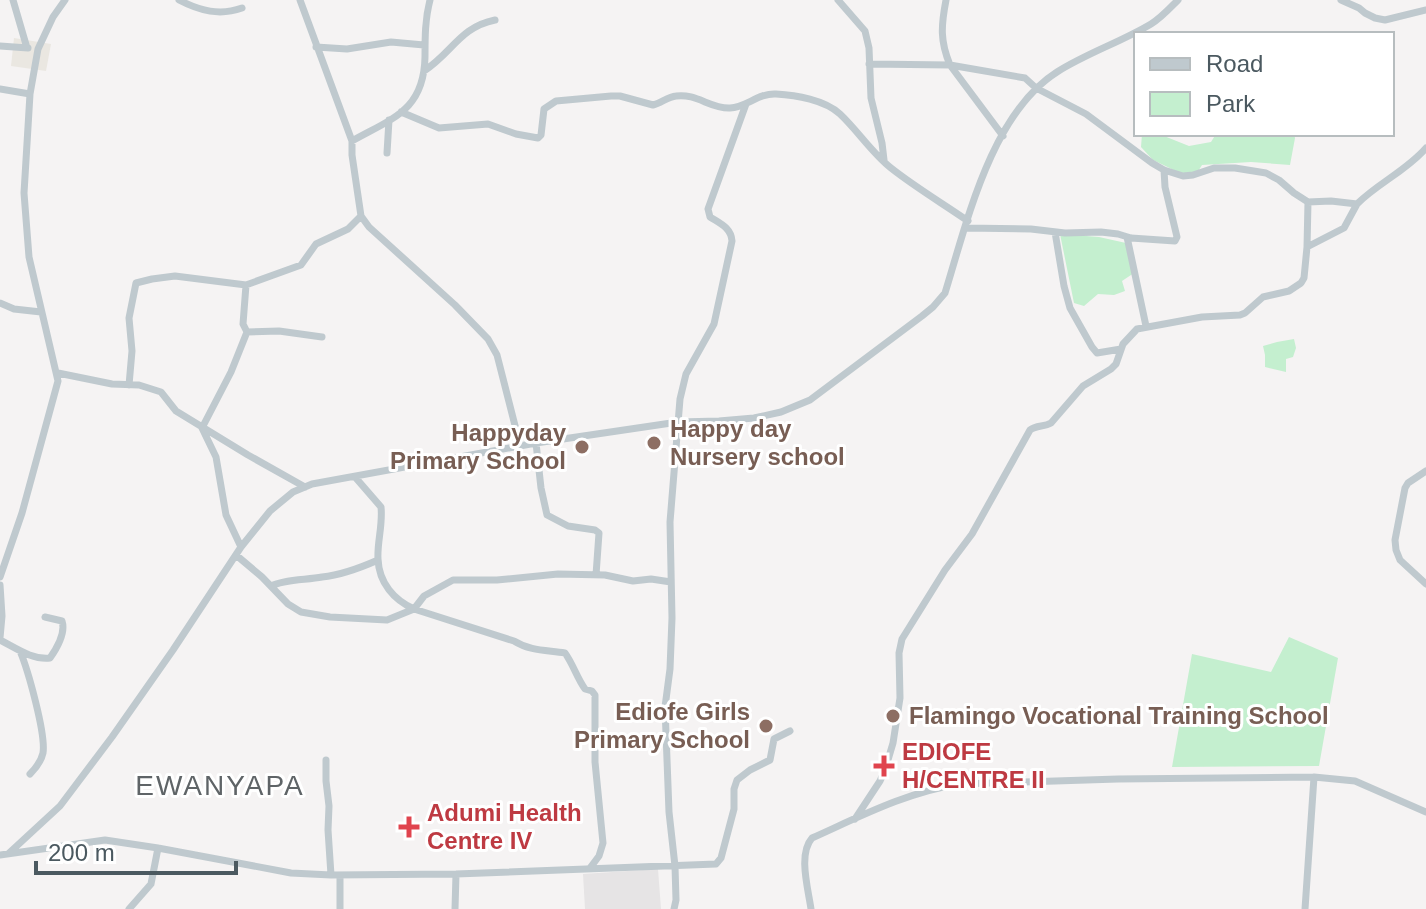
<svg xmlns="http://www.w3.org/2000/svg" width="1426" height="909" viewBox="0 0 1426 909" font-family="Arial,sans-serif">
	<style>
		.commercial { fill: #eae7e1 }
		.education { fill: #e6e4e5 }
		.green { fill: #c4efcf }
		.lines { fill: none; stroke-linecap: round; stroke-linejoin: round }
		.minor { stroke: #bfc9ce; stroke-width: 7 }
		.education-dot { fill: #8d6e63; stroke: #fff; stroke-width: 3 }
		.health-dot { fill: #e0444e; stroke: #fff; stroke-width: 3 }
		.labels { text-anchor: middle; stroke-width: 6; stroke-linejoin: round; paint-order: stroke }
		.education-label { font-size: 24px; font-weight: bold; fill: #785e54; stroke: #fff; text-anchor: start }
		.health-label { font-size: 24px; font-weight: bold; fill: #be3a42; stroke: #fff; text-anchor: start }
		.quarter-label { font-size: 28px; letter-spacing: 2px; fill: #5f6467; stroke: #fff }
	</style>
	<rect width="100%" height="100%" fill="#f5f3f3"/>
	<path class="commercial" d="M14 38 51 44 46 71 11 66Z"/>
	<path class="education" d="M658 869 661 909H585L583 874Z"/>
	<path class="green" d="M1142 134H1159L1189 146 1211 142 1216 134H1294L1295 138 1290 165 1251 162 1202 165 1197 173 1182 174 1153 160 1141 147Z
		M1060 234 1099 237 1126 243 1134 273 1122 281 1125 291 1114 295 1098 294 1084 306 1074 303Z
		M1294 339 1296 348 1293 357 1286 359V372L1265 367V355L1263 346 1277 342Z
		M1289 637 1338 658 1319 766 1172 767 1192 654 1271 672Z"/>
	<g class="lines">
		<path class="minor" d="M13 0 27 48
			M179 0C200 11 220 16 242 8
			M300 0 352 141V155L361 216 369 227 455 305 488 339 497 355 520 445
			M838 0 865 31 869 48 871 98 882 143 884 160
			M946 0C941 26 940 41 950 65L1003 136
			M1341 0 1359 8 1365 13 1375 18 1385 20 1426 10
			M0 46 28 48
			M316 47 347 49 391 42 424 45
			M869 64 950 65 1025 78 1036 88 1086 114 1152 163 1164 170 1183 176 1193 175 1214 168H1235L1266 173 1279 180 1294 193 1308 202 1331 201 1357 204C1378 183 1406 171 1426 148
			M424 71C452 53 460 27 495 20
			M0 89 30 94
			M401 112 439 128 488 124 516 134 538 138 541 135 544 109 556 101 611 96H620L653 105C661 103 668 97 676 96 696 93 711 109 730 108 747 107 758 93 776 94 796 95 825 100 840 114 858 131 872 153 891 168 915 187 942 203 968 221
			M352 141C393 118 424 110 425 57 425 37 425 19 430 0
			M387 153 389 120
			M965 228 1031 229 1065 233 1101 232 1118 234 1131 238 1175 241 1177 237 1165 187 1164 170
			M1055 232 1064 286 1070 308 1092 347 1097 353 1121 349
			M1127 237 1146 326
			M1307 247 1308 202
			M0 303 14 309 41 312
			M247 332 279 331 322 337
			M58 373 112 384 139 385 161 392 176 411 248 455 305 487
			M129 385 132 351 129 318 136 283 152 279 175 276 246 285 301 265 316 244 348 229 361 216
			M536 443 541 488 547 515 568 526 595 530 599 533 596 575
			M1426 471 1408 483 1405 488 1395 540 1396 550 1400 560 1426 584
			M355 477 381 507C383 525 377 542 378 559 379 583 394 600 414 609L514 641C530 651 546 650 565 653 573 664 577 678 585 689L592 691 595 695V762L603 843 599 856 590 868
			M241 547 226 515 216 457 202 428 231 372 247 332 243 324 246 285
			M236 555 262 577 288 604 301 612 330 617 387 620 414 609 424 596 453 580H497L558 574 605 575 633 581 651 579 671 582
			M0 577 22 513 58 381 29 257 24 193 30 94 38 49 53 17 65 0
			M0 585 2 616 0 638
			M271 586C284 579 307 580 322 577 341 575 360 568 378 560
			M0 640C16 648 32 660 50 658 57 648 66 633 62 621L45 617
			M20 651C28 670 46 734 43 753 41 762 36 768 30 774
			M326 760V781L329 806 328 830 331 875
			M855 819 880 781 885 770 893 743 900 698 899 653 902 639 945 570 972 534 1030 430C1036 425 1044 427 1051 423L1083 386 1111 369 1116 364 1123 344 1137 329 1202 317 1240 315 1245 313 1263 297 1289 291 1301 283 1304 278 1307 247 1344 228 1357 204
			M8 854 60 806 112 737 173 650 241 547 270 511 293 492 312 484 536 443 678 422 719 421 754 418 781 412 810 400 922 316 933 307 945 293C967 222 991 114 1057 72 1087 53 1121 42 1151 24 1161 18 1170 8 1178 0
			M0 855 105 840 158 848 291 873 331 875 456 874 716 864 721 858 734 809V789L737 780 750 770 770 760 774 739 790 731
			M340 875V909
			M129 909 151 884 158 848
			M455 909 456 874
			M674 909 676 900 675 866 669 812 665 707 670 669 672 618 670 522 680 399 686 374 714 324 732 241C731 228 721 224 710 217L708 209 746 104
			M811 909C808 888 798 854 812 838 859 817 907 792 959 784L1118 779 1314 777 1355 781 1426 812
			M1305 909 1314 777"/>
	</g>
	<g class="education-dot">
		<circle cx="654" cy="443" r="8"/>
		<circle cx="582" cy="447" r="8"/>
		<circle cx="893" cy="716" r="8"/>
		<circle cx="766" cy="726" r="8"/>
	</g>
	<g class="health-dot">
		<path d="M880 754h8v8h8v8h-8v8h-8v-8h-8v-8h8z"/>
		<path d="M405 815h8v8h8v8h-8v8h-8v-8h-8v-8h8z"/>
	</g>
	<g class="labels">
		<g class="education-label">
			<text x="670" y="437">Happy day<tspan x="670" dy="28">Nursery school</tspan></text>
			<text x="566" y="441" text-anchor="end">Happyday<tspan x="566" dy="28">Primary School</tspan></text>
			<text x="750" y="720" text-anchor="end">Ediofe Girls<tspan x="750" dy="28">Primary School</tspan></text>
			<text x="909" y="724">Flamingo Vocational Training School</text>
		</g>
		<g class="health-label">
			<text x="902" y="760">EDIOFE<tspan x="902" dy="28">H/CENTRE II</tspan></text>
			<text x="427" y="821">Adumi Health<tspan x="427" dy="28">Centre IV</tspan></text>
		</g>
		<g class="quarter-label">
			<text x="220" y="795">EWANYAPA</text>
		</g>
	</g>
	<rect x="1134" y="32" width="260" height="104" fill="#ffffff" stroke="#b7bdbf" stroke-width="2"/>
	<rect x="1150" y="58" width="40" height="12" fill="#bfc9ce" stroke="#b7bdbf" stroke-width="2"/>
	<text x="1206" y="72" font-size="24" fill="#4b5960">Road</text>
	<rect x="1150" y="92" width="40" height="24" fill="#c4efcf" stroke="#b7bdbf" stroke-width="2"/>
	<text x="1206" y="112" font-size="24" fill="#4b5960">Park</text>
	<path d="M36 861v12h200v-12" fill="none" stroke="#4b5960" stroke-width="4"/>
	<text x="48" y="861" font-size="24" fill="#4b5960" stroke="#ffffff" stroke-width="6" paint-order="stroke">200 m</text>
</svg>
